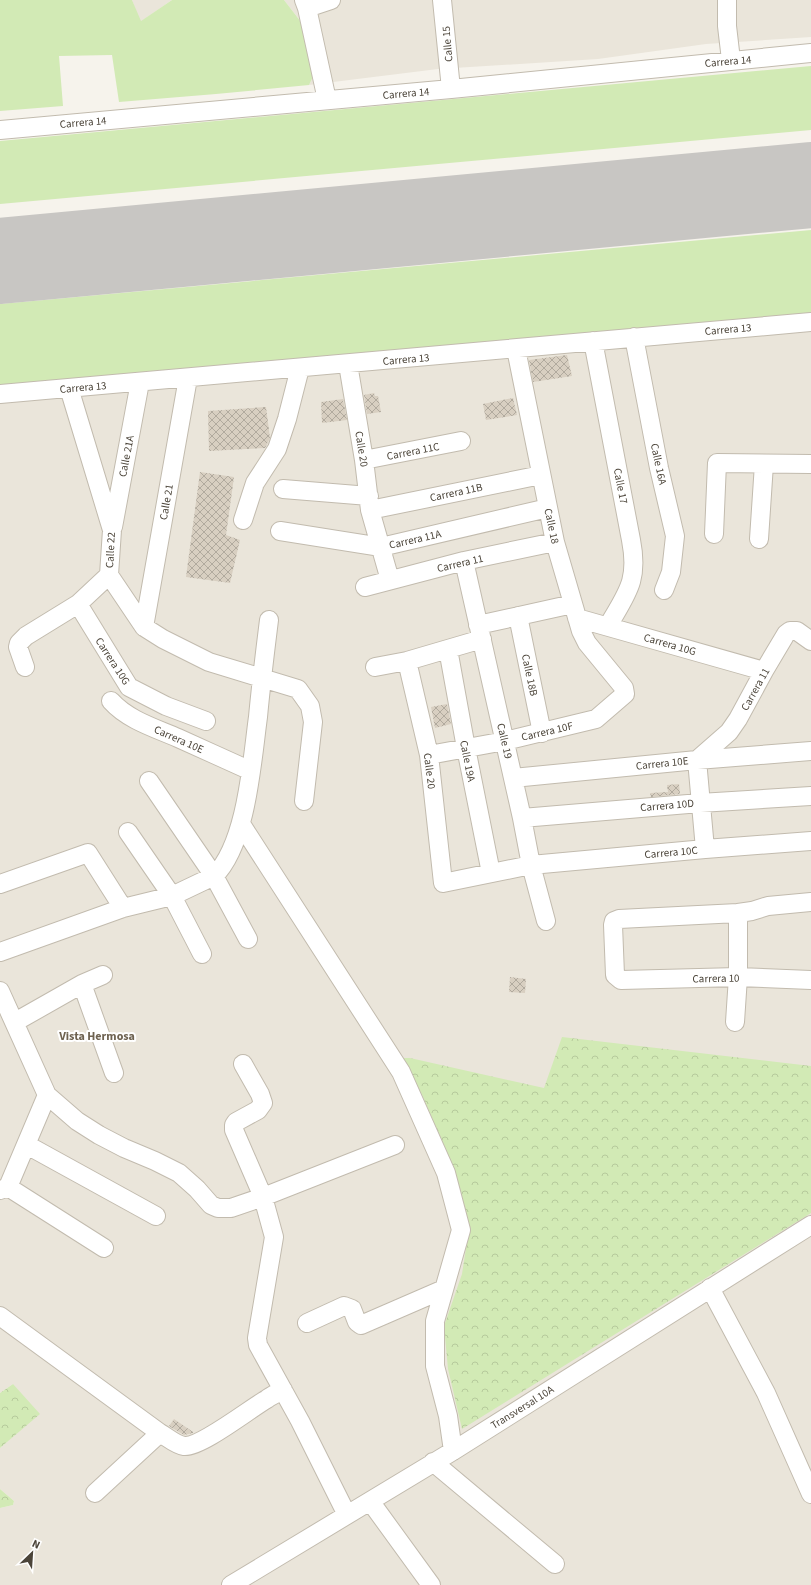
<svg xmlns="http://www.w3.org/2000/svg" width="811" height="1585" viewBox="0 0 811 1585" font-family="'Source Sans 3',sans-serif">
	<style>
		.residential { fill: #eae5da }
		.green { fill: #d2eab5 }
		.forest { fill: url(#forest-crowns) }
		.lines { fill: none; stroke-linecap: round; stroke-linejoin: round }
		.runway { stroke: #c8c6c3; stroke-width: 86 }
		.building { fill: url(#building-cross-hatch) }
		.minor-casing { stroke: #c2bbae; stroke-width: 20 }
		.minor { stroke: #fff; stroke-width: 18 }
		.labels { text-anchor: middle; stroke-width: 4; stroke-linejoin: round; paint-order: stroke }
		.street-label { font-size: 11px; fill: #4b4439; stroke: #fff }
		.neighbourhood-label { font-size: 12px; font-weight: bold; fill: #6e6250; stroke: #fff }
	</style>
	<defs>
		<pattern id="forest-crowns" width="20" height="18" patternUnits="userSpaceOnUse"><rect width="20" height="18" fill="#d2eab5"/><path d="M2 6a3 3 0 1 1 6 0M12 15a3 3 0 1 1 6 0" fill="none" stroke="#b6ca9c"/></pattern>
		<pattern id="building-cross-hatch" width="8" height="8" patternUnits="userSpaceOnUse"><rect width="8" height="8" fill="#d8cfc1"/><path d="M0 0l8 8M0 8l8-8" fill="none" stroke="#b1aa9e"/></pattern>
	</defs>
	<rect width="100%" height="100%" fill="#f6f3ec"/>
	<path class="residential" d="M132 0H172L140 22Z
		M284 0H811V37L706 44 598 59 438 69 309 85 325 53Z
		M811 325V1585H0V1508L13 1505 14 1501 0 1489V1448L18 1432 13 1384 0 1393V395Z"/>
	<path class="green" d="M0 0H132L141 21 172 0H284L325 53 309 85 216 94 119 102 112 55 59 56 63 106 0 111Z
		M811 66V130L0 204V141Z
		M811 230V315L470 347 0 385V304Z"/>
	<path class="forest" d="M562 1037 811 1066V1213L462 1429 448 1369 444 1326 462 1274 469 1229 453 1166 422 1095 401 1058H410L544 1088Z
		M13 1384 40 1414 0 1448V1393Z
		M0 1489 14 1501 13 1505 0 1508Z"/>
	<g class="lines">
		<path class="runway" d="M0 261 811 185"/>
	</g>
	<path class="building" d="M567 355 572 376 533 382 529 360Z
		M374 393 375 396H378L381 412 367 414 364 395Z
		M513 398 517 415 486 420 483 404Z
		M343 399 347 420 322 423 321 402Z
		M266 407 270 438 265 448 209 451 208 411Z
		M200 472 234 477 226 535 240 540 230 583 186 577Z
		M447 704 451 724 435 728 431 707Z
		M679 784 680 794 651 797 650 793 668 792 667 785Z
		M510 977 526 979 525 993 509 992Z
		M174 1419 193 1432V1433L184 1435 169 1426Z"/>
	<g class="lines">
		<defs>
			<path id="minor" d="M304 0 307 8 327 100
				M442 0 451 89
				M727 0V26L731 60
				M307 8 331 0
				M0 130 451 89 811 53
				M634 337 659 468 675 536 671 572 664 590
				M593 341 631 540C639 581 627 593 608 626
				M348 364 364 460 370 510 390 580
				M69 388 112 530 109 575 144 627 163 639 209 662 298 689 310 706 313 722 304 801
				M0 394 811 322
				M364 460 461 441
				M283 489 369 496
				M370 510 541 475
				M243 520 255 483 277 449 287 419 300 368
				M113 527 140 382
				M280 531 381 547 548 508
				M714 534 717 463 811 464
				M759 539 764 464
				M464 561 522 818 531 865 546 921
				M365 587 464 561 555 542
				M78 604 129 687 166 706 206 721
				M518 616 542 733
				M577 618 764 671
				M478 625 573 604
				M144 627 188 378
				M448 649 466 748 491 873
				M407 661 429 755 443 883 531 865 705 849 811 841
				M25 667 18 647 19 643 26 636 78 604 109 575
				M375 667 407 661 482 639
				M111 701C128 720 155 728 178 738 202 749 227 760 251 771
				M429 755 505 741 596 719 625 694 624 688 587 643 581 631 555 542 516 349
				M513 778 697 760 811 751
				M149 781 214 876 248 939
				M522 818 700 803 811 796
				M241 824 401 1072 446 1173 461 1230 435 1321V1366L448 1416 453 1451
				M128 832 172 896 202 954
				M705 849 697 760 729 732 738 719 764 671 786 634 790 631H797L811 641
				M0 884 88 853 123 908
				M738 913 619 919 614 921 613 925 615 975 621 980 738 977 811 980
				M0 952 123 908 172 896 214 876C247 844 252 760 258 717 261 684 265 652 269 620
				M82 984 114 1073
				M0 991 47 1095 8 1187 0 1190
				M15 1022 82 984 103 975
				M735 1022 738 977V913L752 911 768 906 811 902
				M243 1064 260 1094 263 1103 258 1110 236 1122 234 1125V1130L263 1197 274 1237 257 1338 258 1345 300 1421 347 1515
				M47 1095 77 1121 99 1135 124 1148 155 1161 179 1173 197 1189 211 1205 218 1208H231L263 1197 395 1145
				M27 1145 156 1216
				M8 1187 104 1248
				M710 1288 766 1393 811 1494
				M0 1316 160 1433C167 1437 176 1445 184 1446 200 1448 251 1408 267 1399 272 1395 278 1393 283 1390
				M307 1323 344 1306 352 1309 357 1322 361 1325 444 1289
				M433 1462 555 1564
				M95 1493 160 1433
				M370 1501 431 1585
				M231 1585 453 1451 811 1225"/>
		</defs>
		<use href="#minor" class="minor-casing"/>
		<use href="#minor" class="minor"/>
	</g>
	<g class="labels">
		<g class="street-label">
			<text transform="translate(447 44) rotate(-95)" y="4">Calle 15</text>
			<text transform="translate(728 61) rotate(-5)" y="4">Carrera 14</text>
			<text transform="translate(406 93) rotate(-5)" y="4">Carrera 14</text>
			<text transform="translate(83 122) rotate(-5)" y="4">Carrera 14</text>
			<text transform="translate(728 329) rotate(-5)" y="4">Carrera 13</text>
			<text transform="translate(406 359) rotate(-5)" y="4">Carrera 13</text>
			<text transform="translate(83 387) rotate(-5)" y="4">Carrera 13</text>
			<text transform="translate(362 449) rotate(81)" y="4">Calle 20</text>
			<text transform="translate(413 451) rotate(-11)" y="4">Carrera 11C</text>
			<text transform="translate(126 456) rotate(-79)" y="4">Calle 21A</text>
			<text transform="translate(659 464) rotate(78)" y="4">Calle 16A</text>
			<text transform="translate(621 486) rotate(79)" y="4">Calle 17</text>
			<text transform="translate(456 492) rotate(-12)" y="4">Carrera 11B</text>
			<text transform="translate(166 502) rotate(-80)" y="4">Calle 21</text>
			<text transform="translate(552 526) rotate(78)" y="4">Calle 18</text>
			<text transform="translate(415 539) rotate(-13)" y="4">Carrera 11A</text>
			<text transform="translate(110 550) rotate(-87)" y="4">Calle 22</text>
			<text transform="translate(460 563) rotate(-13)" y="4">Carrera 11</text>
			<text transform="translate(670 644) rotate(16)" y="4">Carrera 10G</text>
			<text transform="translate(113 661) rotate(57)" y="4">Carrera 10G</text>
			<text transform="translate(530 675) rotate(78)" y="4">Calle 18B</text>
			<text transform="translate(755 689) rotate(-61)" y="4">Carrera 11</text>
			<text transform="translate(547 731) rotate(-13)" y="4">Carrera 10F</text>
			<text transform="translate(179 739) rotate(24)" y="4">Carrera 10E</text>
			<text transform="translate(505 741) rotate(77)" y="4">Calle 19</text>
			<text transform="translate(468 761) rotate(79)" y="4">Calle 19A</text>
			<text transform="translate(662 763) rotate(-6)" y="4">Carrera 10E</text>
			<text transform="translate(430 771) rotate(83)" y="4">Calle 20</text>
			<text transform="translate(667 805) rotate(-5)" y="4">Carrera 10D</text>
			<text transform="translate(671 852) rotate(-5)" y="4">Carrera 10C</text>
			<text transform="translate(716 978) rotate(-1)" y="4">Carrera 10</text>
			<text transform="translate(522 1407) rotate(-32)" y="4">Transversal 10A</text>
		</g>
		<g class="neighbourhood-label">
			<text x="97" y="1040">Vista Hermosa</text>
		</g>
	</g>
	<g transform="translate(32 1553) rotate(25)" stroke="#ffffff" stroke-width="3" paint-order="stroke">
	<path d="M0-3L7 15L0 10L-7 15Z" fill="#4b4439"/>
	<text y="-6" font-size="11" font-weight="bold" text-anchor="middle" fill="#4b4439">N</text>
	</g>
</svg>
